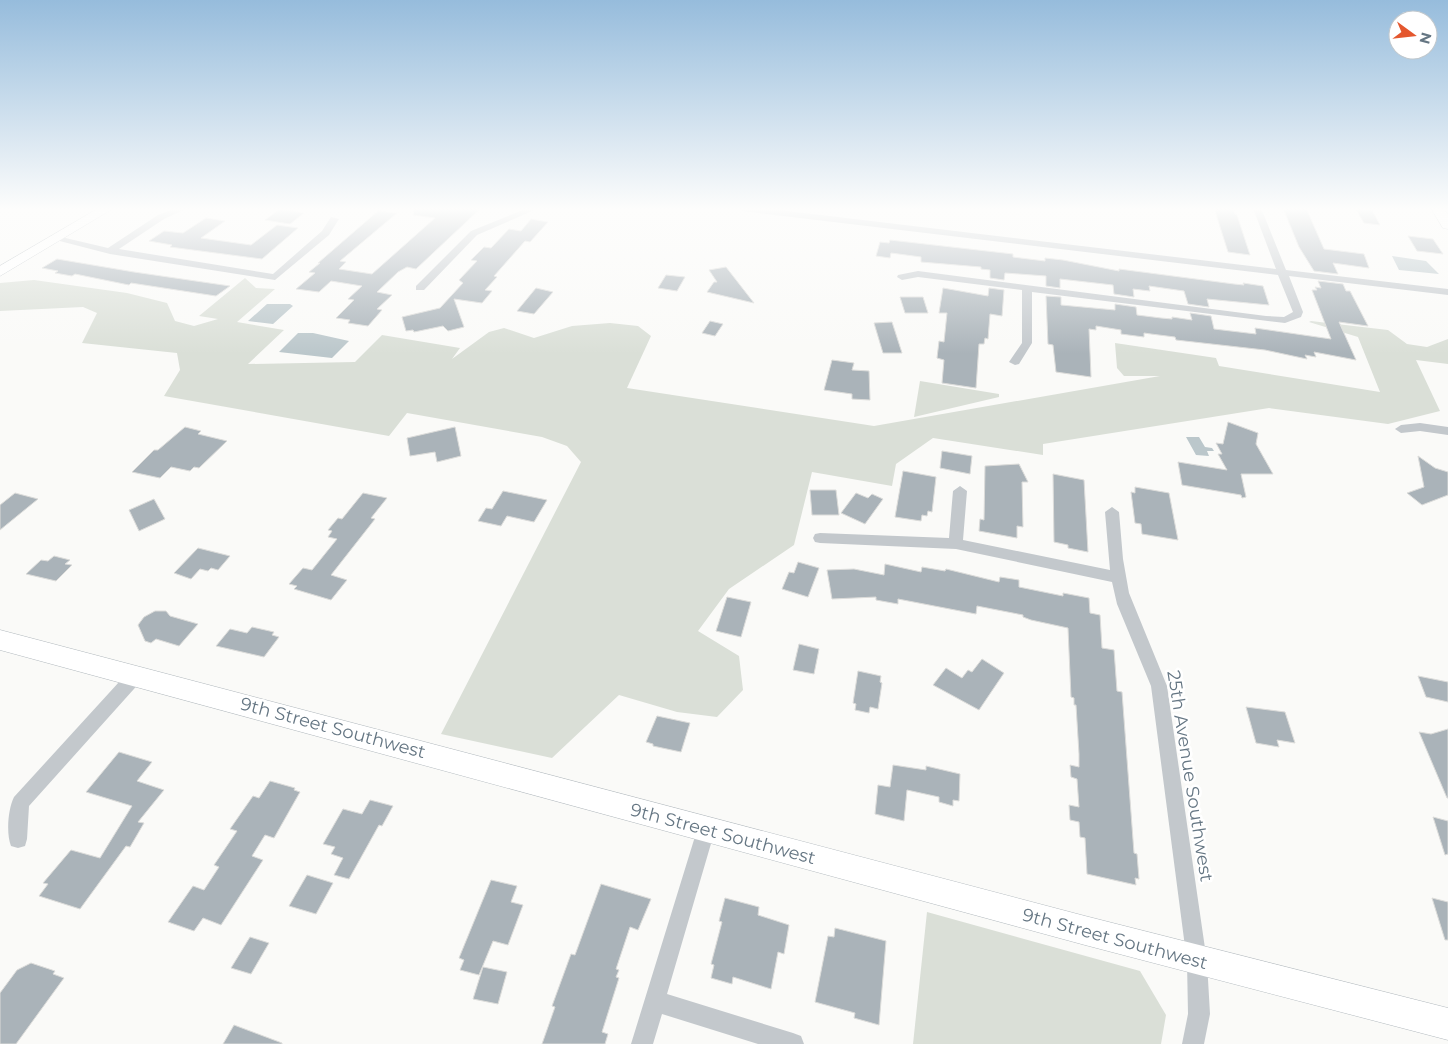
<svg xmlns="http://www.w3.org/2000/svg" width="1448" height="1044" viewBox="0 0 1448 1044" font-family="Montserrat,sans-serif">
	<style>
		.green { fill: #dadfd7 }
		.water { fill: #bbc7cb }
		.building { fill: #aab3b9; stroke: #dcdcda }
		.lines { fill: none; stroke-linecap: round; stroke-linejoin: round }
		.secondary-casing { stroke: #b3babf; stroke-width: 1 }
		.street { fill: #c3c8cc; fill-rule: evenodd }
		.secondary { fill: #fff; fill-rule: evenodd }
		.labels { text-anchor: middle; stroke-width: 5; stroke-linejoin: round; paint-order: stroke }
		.near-street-label { font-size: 18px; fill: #657683; stroke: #fff }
	</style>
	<rect width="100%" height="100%" fill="#fafaf8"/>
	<path class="green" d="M245 278 256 288 275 289 237 322 284 330 248 364 355 362 382 335 460 348 452 359 489 332 504 328 534 338 572 326 610 323 638 326 651 336 627 388 874 426 1160 376H1124L1117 368 1115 343 1216 358 1219 366 1380 392 1358 337 1309 322 1311 321 1388 330 1407 344 1427 347 1448 339V364L1416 360 1440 411 1388 424 1269 408 1043 444V455L933 438 896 464 892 486 812 472 794 545 729 589 698 631 739 656 743 690 717 717 677 712 619 695 552 758 441 734 581 462 567 446 542 437 407 413 389 436 164 396 180 370 177 353 82 343 97 313 83 307 0 311V283L34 280 127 293 167 303 175 321 194 326 218 319 199 316Z
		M920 381 999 394V397L914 417Z
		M927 912 1140 971 1166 1015 1161 1044H913Z"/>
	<path class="water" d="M1392 256 1426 261 1439 274 1399 270Z
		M267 304H290L293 306 273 324 248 321Z
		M298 333H313L349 341 332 358 279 352Z
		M1186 437H1199L1205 447 1212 448 1214 451H1207L1209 456 1196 455Z"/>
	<path class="building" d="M414 208H481L416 269 407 267 398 272 377 292 392 295 377 309 382 310 368 326 348 323 350 320 336 318 354 300 348 299 362 286 331 281 319 292 296 289 315 273 309 272 320 263H318L378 211 397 213 340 261 346 262 339 269 372 274 435 218 413 215Z
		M1216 208H1233L1235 214 1237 215 1250 255 1228 252 1215 211H1217Z
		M1283 208H1306L1324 249 1364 254 1369 268 1333 263 1338 274 1314 271 1299 247Z
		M1355 208 1372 210 1380 225 1364 223Z
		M280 209 304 213 290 224 265 220Z
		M206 218 225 221 201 238 251 245 277 225 298 228 262 259 170 247 172 245 149 241 164 231 183 233Z
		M531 219 548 222 530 242 525 241 494 276 497 277 485 290 492 291 482 303 454 299 464 327 448 331 443 326 414 332 413 330 406 331 402 317 440 308 463 283 459 280 477 261 471 260 484 247 491 248 509 229 521 231Z
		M1408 236 1433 239 1443 254 1417 251Z
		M890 240 1013 254V257L1045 261V258L1063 260 1119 271V269L1234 284 1244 285 1243 283 1263 286 1269 305 1207 299 1209 307 1188 304 1184 291 1149 286 1150 291 1133 289 1134 297 1114 294 1113 285 1060 279V288L1046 286V276L1005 273 1004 280 990 278V270L981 269V267L921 262V257L891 253 890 258 876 256 880 242 889 243Z
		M57 259 134 272 230 286 216 296 131 283 129 285 75 274 72 276 55 273 58 271 42 268Z
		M726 267 754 303 707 292 714 282H717L709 270Z
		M666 275 685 277 677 291 658 288Z
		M1318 281 1343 284 1346 291H1350L1368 326 1339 322 1356 360 1314 352 1316 357 1305 355 1307 359 1265 350 1176 340 1175 337 1151 334 1144 333V337L1121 334V330L1096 326V330L1089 329 1091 377 1056 372 1053 345 1048 344 1046 296 1061 297V305L1115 310V304L1136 307 1137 315 1161 318 1172 319V317L1192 320 1190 313 1211 316 1214 329 1256 334 1255 328 1331 339 1312 290H1317L1315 287 1321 288Z
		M536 288 553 292 534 314 517 311Z
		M943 288 988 296 989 288 1004 290 1002 316 990 314 988 339 985 338 984 344H979L976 388 942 383 944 360 937 358 939 341 944 342 947 313H939Z
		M900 297H923L928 313H905Z
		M710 321 723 324 715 336 702 333Z
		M892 322 902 353H883L874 323Z
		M832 360 854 363 852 370 869 371 870 400 852 399V394L824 390Z
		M1228 422 1258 433 1256 444 1273 474H1241L1246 497 1242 498 1241 495 1182 485 1178 462 1227 470 1218 454H1222L1216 443 1223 444Z
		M185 427 201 431 198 434 227 441 199 468 194 467 190 471 171 467 160 478 132 472 154 450H158Z
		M455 427 461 456 437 462 435 452 410 456 407 438Z
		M942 451 972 456 970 474 940 468Z
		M1418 456 1435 468 1448 472V495L1422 505 1407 493 1424 487Z
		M1019 464 1028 482H1022L1023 527 1017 526V538L979 531 980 519 984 520 985 466Z
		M903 471 936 477 932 512 928 511 927 516 922 515 921 521 895 517Z
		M1053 474 1084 480 1088 552 1068 548V545L1054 542Z
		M1135 487 1169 493 1178 540 1142 534 1141 524 1135 523 1131 492 1135 493Z
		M810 490H836L839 515H812Z
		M503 491 547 500 534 522 507 516 501 526 478 521 486 508 492 509Z
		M15 493 38 499 0 530V505Z
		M363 493 387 498 371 518 375 519 331 575 347 580 331 600 294 589 297 586 289 584 303 568 312 570 337 539 328 537 332 531 328 530 338 518 342 519Z
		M856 493 868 498 872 494 883 499 865 524 841 513Z
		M154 499 165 519 139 531 129 510Z
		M198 548 230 556 218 570 211 568 208 571 200 569 191 579 174 573Z
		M54 556 70 560 65 564 72 565 56 581 26 574 41 560 48 561Z
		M798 562 819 568 808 597 782 589 789 572 794 573Z
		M885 564 921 572 922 567 945 571 946 569 999 582 1000 577 1019 580V587L1063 596V593L1089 598 1090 613 1100 615 1102 648 1114 650 1117 691 1122 692 1134 853 1137 854 1139 879 1135 878 1136 885 1087 874 1085 838 1080 837 1079 822 1070 820 1069 805 1079 807 1077 779 1071 777 1070 765 1079 767V754L1076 705H1074V698L1071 697 1068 628 1031 620 1023 617V615L977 606 976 614 898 599V604L876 600V597L832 599 827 570 854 569 884 575Z
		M727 597 751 602 741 637 716 631Z
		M155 611H166L170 616 198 624 179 646 156 639 151 643 145 641 138 625 144 617Z
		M252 627 274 632 272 635 279 637 264 657 216 646 230 629 247 633Z
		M799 644 819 649 814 674 793 670Z
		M982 659 1004 673 979 710 933 685 946 668 962 678 968 670 972 672Z
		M858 671 881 676 880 682 882 683 878 709 870 707 869 713 855 710 856 704 853 703Z
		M1418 676 1448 682V702L1426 697Z
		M1246 707 1285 712 1295 743 1277 740 1279 747 1256 743Z
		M657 716 690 723 681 752 653 746V744L646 742Z
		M1448 729V798H1447L1419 732 1431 734Z
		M119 752 152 762 137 781 164 790 138 822 144 823 130 847 126 846 80 909 39 896 48 884 43 883 71 850 100 858 132 806 86 792Z
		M893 765 926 770V766L960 774 959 801 953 800V806L939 802V797L907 790 904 821 875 814 878 785 890 787Z
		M270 781 295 788 294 790 300 792 274 838 265 835 252 856 263 860 221 925 203 918 194 931 168 922 193 886 204 890 219 867 214 865 237 831 230 829 253 796 259 798Z
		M370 800 393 806 382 826 379 825 349 879 334 875 343 858 331 854 335 847 323 844 343 809 362 814Z
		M1433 817 1448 821V854L1445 855Z
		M307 875 333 883 316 914 289 906Z
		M491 880 517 886 511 902 523 905 508 945 493 941 479 975 460 970 464 960 459 958Z
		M601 884 651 899 638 930 630 927 616 969 619 970 616 977 619 978 602 1032 608 1034 605 1044H542L555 1007 552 1006 571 954 575 955Z
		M725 898 759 907 758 915 789 925 784 954 778 952 771 989 733 977 732 984 711 978 714 965 711 964 722 922 719 921Z
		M1432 898 1448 902V940H1445Z
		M835 928 886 941 879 1025 854 1018 855 1013 815 1002 828 936 834 937Z
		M250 937 269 943 251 974 231 968Z
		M31 963 55 971 53 974 64 978 16 1044H0V993L17 970Z
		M483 967 507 972 498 1004 473 999Z
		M234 1025 282 1043V1044H223Z"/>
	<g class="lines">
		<defs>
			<path id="secondary" d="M99 208H114L0 276V266Z
				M1431 208H1443L1448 215V229L1443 228Z
				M0 630 1085 916 1448 1008V1040L1085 945 0 650Z"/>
		</defs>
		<use href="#secondary" class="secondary-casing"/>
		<path class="street" d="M177 208H188L164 219 119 249 273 274 322 231 331 217 339 219 329 235 275 280 110 254 52 239 57 236 108 248 158 215Z
			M528 208H539L477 235 424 290H416V286L471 231Z
			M738 208H762L1276 269 1253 208H1261L1286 270 1448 289V295L1289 276 1303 312 1301 317 1285 323 1032 292V343L1019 364 1015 365 1009 362 1022 343V290L918 277 902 280 897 277 898 275 918 271 1266 316 1284 317 1293 312 1278 275 742 211Z
			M1420 423 1448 427V435L1420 431 1401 433 1395 429 1401 425Z
			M960 486 967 491 963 540 1110 570 1105 512 1112 507 1119 512 1123 559 1129 593 1167 686 1207 962 1210 1014 1204 1044H1182L1188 1014 1187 962 1151 686 1117 604 1112 582 956 549 820 543 815 542 813 538 815 534 820 533 949 538 953 491Z
			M136 668 142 670 144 675 142 680 29 806 27 839 25 846 18 848 11 846C6 833 8 809 14 797L130 670Z
			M706 821 713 823 715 830 667 994 793 1033 801 1036 804 1044H758L662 1014 653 1044H631L697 830 699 823Z"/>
		<use href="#secondary" class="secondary"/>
	</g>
	<linearGradient id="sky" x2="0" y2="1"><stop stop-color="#96bcdc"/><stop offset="0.59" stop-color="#fdfdfc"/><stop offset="1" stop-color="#fdfdfc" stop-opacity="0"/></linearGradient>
	<rect width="1448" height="354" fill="url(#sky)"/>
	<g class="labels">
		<g class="near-street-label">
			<text transform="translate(333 728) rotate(15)" y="6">9th Street Southwest</text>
			<text transform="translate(1190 776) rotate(81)" y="6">25th Avenue Southwest</text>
			<text transform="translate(723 834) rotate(15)" y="6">9th Street Southwest</text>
			<text transform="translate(1115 939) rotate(15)" y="6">9th Street Southwest</text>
		</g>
	</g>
	<g transform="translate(1413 35) rotate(105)"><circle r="24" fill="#ffffff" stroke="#c1c8cd"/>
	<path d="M0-4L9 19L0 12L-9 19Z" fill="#e4572e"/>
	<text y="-8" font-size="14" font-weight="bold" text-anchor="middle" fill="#657683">N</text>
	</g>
</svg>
